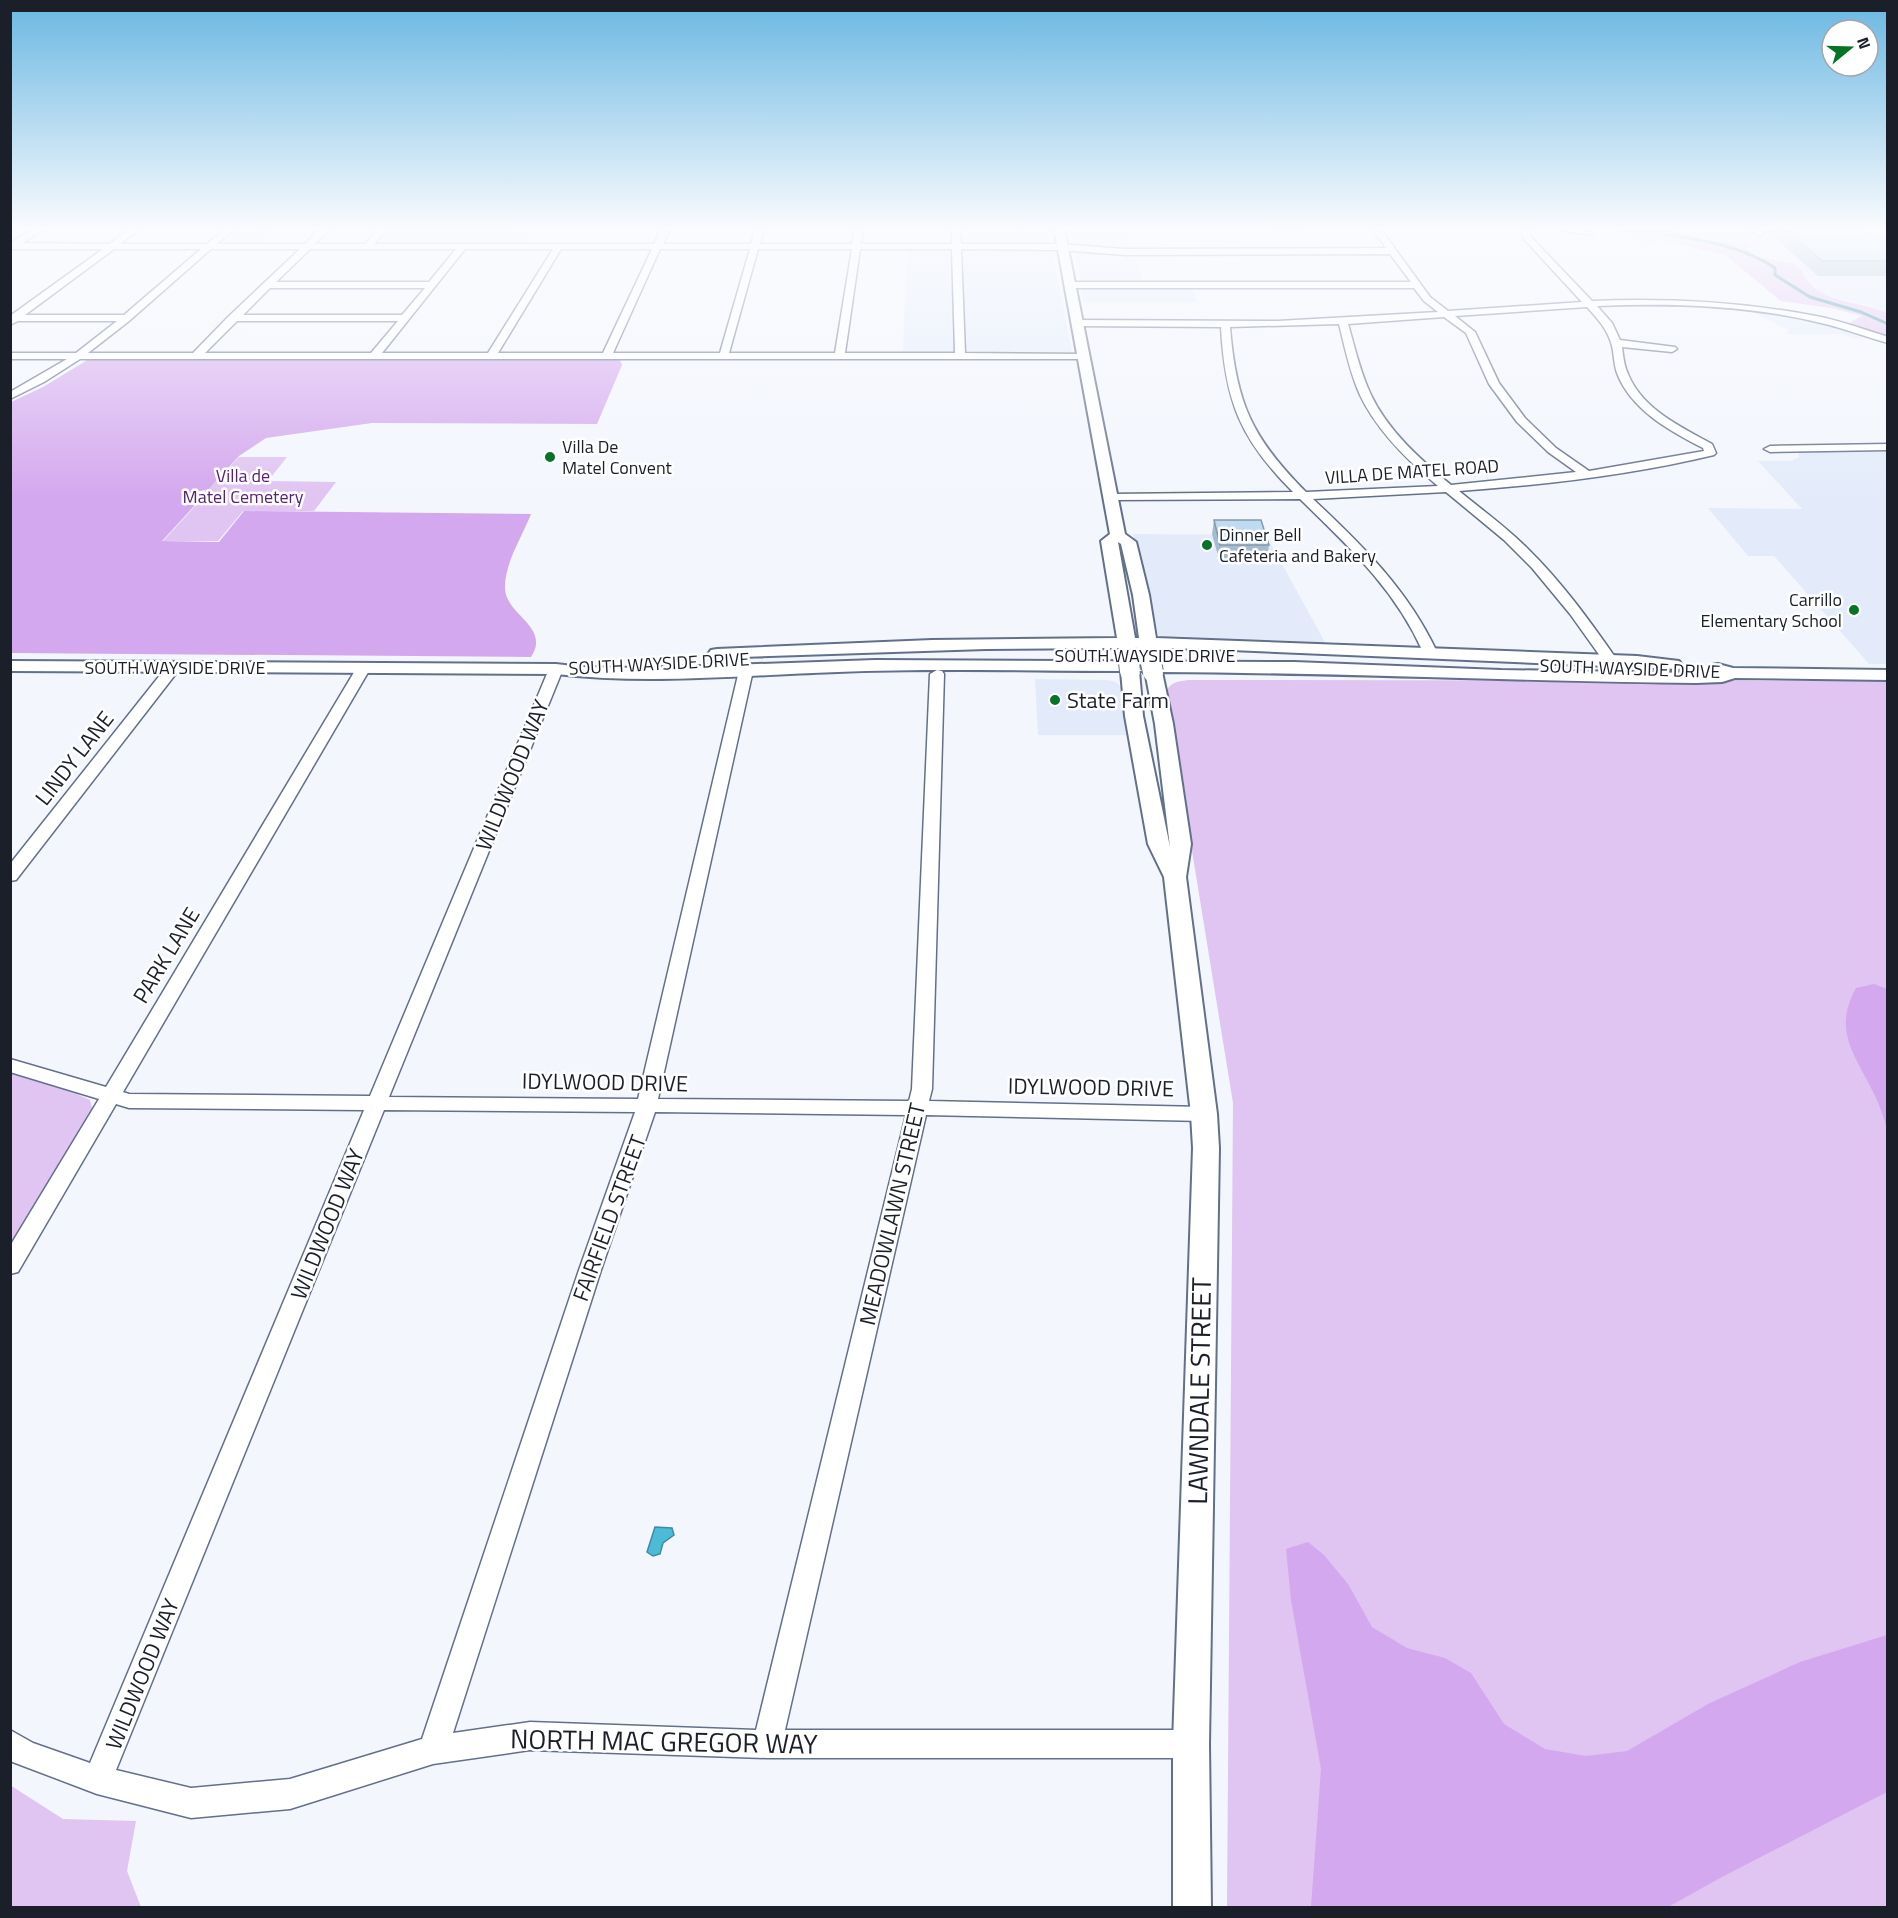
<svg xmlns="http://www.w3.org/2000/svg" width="1898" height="1918" viewBox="0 0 1898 1918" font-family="'Titillium Web',sans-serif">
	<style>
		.built { fill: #e3ebfa }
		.green { fill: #e0c4f1 }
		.forest { fill: #d4a8ee }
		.water { fill: #4bbbd8; stroke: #3c8ca4; stroke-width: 1.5 }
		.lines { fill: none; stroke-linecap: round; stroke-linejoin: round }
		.stream { stroke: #3c8ca4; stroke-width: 3 }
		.minor-casing { stroke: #63708a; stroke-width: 3 }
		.major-casing { stroke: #63708a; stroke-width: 4 }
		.minor { fill: #fff; fill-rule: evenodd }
		.major { fill: #fff; fill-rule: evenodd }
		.major-bridge-far1-casing { stroke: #63708a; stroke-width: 17; stroke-linecap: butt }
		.major-bridge-casing { stroke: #63708a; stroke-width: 22; stroke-linecap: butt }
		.major-bridge-far1 { stroke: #fff; stroke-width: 15 }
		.major-bridge { stroke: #fff; stroke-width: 20 }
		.wall { fill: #a3bcd0 }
		.building { fill: #bedbf2; stroke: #8599a9; stroke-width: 1.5 }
		.poi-dot { fill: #067427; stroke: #fff; stroke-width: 2 }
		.labels { text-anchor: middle; stroke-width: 5; stroke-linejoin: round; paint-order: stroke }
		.far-poi-label { font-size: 18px; fill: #1a1f29; stroke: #fff; text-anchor: start }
		.far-street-label { font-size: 18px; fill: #1a1f29; stroke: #fff }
		.far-park-label { font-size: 18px; fill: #582173; stroke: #fff }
		.poi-label { font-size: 22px; fill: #1a1f29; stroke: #fff; text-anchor: start }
		.street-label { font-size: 22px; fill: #1a1f29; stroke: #fff }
		.near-street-label { font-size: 27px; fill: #1a1f29; stroke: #fff }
	</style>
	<rect width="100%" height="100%" fill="#f3f6fd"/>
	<path class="built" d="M11 228H121L117 232H42L11 253Z
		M238 228H277L261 244 221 243Z
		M389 228H538L530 241 523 243 377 244Z
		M1004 228H1307L1311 236H1128L1144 284 1081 283 1070 233H1049L1072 352 1070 353H966L964 350 962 318 951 317 954 350 952 353 903 354 907 248H963L961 233 1005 232Z
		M1660 228H1887V313L1872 306 1828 296 1817 290 1802 274 1782 259 1753 255 1746 248 1751 243 1718 242Z
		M1191 286 1197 302H1084L1080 288Z
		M1752 312 1800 318 1869 337 1856 339 1842 334H1787L1789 330Z
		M1798 452H1887V664H1869L1774 556H1748L1708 508 1802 509 1758 461H1791L1799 457Z
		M1133 534 1266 535 1326 644 1165 640 1159 637Z
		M1035 679 1107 680 1116 682 1123 689 1130 735H1038Z"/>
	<path class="green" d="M1590 228H1660L1718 242 1753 243 1746 248 1753 255 1792 263 1804 272 1802 274C1807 280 1812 287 1819 291 1837 303 1866 303 1887 313V337L1849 323 1862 316 1831 308 1781 301 1725 255 1655 239V242L1640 241 1648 238 1610 229Z
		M239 457H287L268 481 336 482 314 511H243L218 541H163L197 504 188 501 187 496 207 491Z
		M1189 680 1887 681V1907H1227L1233 1103 1166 691C1171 682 1179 681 1189 680Z
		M11 1072 68 1090 90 1100 92 1108 11 1247Z
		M10 1785 63 1819 136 1821 127 1871 141 1907H11Z"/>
	<path class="forest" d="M619 358 622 365 597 424 372 423 266 438 239 456 208 490C199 491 191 491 185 498L187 501 196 504 162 541 219 542 244 511 531 514C522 537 504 564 505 589 506 611 538 623 536 644 536 648 533 654 531 657L11 653V402L43 387 89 359Z
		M1874 984 1887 989V1129C1884 1119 1881 1108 1876 1098 1858 1058 1831 1033 1856 988Z
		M1308 1542 1324 1555 1348 1584 1372 1627 1407 1648 1445 1658 1471 1673 1504 1724 1545 1749 1586 1756 1627 1751 1708 1704 1800 1662 1887 1635V1792L1722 1877 1668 1907H1311L1321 1769 1291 1600 1286 1549Z"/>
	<path class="water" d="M655 1527 672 1528 674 1535 663 1543 660 1554 653 1556 647 1552Z"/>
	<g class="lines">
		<path class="stream" d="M1627 228C1675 237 1734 240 1775 268V275L1810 297 1861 312 1888 324"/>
		<defs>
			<path id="minor" d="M35 228H45L22 243 110 244 130 228H140L120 244H207L226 228H235L217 244H305L321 228H330L315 244H365L379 228H388L374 244H654L662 228H670L663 244H751L756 228H764L760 244H852L855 228H863L861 244H952V228H960L961 244H1061L1125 249 1386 248 1372 228H1380L1430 297 1448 311 1582 302 1523 238 1522 228H1530V236L1592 301C1669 298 1746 302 1821 317 1844 322 1866 330 1888 337V343C1865 337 1844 328 1821 323 1749 305 1671 303 1597 306L1612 323 1620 340 1675 347 1677 349 1672 352 1622 347C1623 355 1624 366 1628 374 1642 409 1681 427 1712 444L1716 453 1714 455C1631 475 1544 485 1459 491 1482 510 1506 527 1527 548 1561 581 1590 621 1617 660L1615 663H1605L1570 614 1532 568 1504 540 1446 492 1313 499C1362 545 1408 590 1437 652L1430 656 1423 652C1395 589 1348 546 1300 499L1107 500V496L1111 494 1293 492C1240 439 1225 401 1221 327L1077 326 1072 323 1077 320 1278 321 1438 312 1424 301 1414 288H1070L1066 285 1070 282H1411L1390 254 1125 255 1061 250 961 249 965 353 1086 354 1088 356 1083 359H80L44 382 10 399V392L67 359H10V353H76L117 321H18L10 325V316L103 249H10V243ZM114 249H201L124 315H25ZM211 249H300L229 316 193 353H88L129 321ZM310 249H456L429 282H276ZM465 249H553L488 353H382ZM561 249H652L603 353H498ZM660 249H750L720 353H613ZM758 249H852L835 353H729ZM860 249H952L955 353H845ZM270 288H425L402 315H243ZM1587 307C1598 319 1608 330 1612 346 1614 354 1614 365 1617 373 1631 410 1670 431 1703 448L1704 451 1589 471 1556 448 1525 418 1499 383 1475 332 1455 316ZM1444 317 1466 333 1489 384 1517 422 1548 452 1576 472 1451 485C1421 460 1388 431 1371 395 1360 372 1355 348 1348 324ZM237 321H398L371 353H205ZM1339 324C1345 348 1350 373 1360 395 1377 431 1408 461 1438 486L1306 492C1252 438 1236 403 1230 327Z
				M1550 228H1573L1593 233 1589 235Z
				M1750 228H1759L1765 234 1758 236Z
				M1888 444V450L1770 452 1764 449 1770 446Z
				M173 664 178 665 180 668 178 671 16 880 10 881V864L168 665Z
				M363 665 370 669 123 1092 129 1094 370 1096 549 669 556 665 563 669 389 1097 638 1099 738 675 745 671 752 675 658 1099 909 1101 912 1089 930 674 937 670 942 671 944 674 932 1089 929 1101 1204 1107 1211 1109 1214 1114 1211 1119 1204 1121 926 1115 785 1730H1191L1201 1734 1205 1744 1201 1754 1191 1758H767L530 1750 433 1764 290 1809 191 1818 97 1794 10 1761V1730L33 1743 90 1763 364 1110 129 1108 116 1104 18 1272 10 1274V1246L99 1099 10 1072V1059L106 1087 356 669ZM384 1110 635 1112 579 1270 422 1739 290 1779 191 1788 116 1770ZM655 1112 906 1115 756 1730 530 1722 453 1733 601 1270Z"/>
			<path id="major" d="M1054 228H1064L1125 534 1136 542 1149 595 1156 638 1637 656 1679 661 1682 665 1679 669 1208 649 1157 648 1154 653H1142L1139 648 1128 654 1122 653 1119 648 986 649 711 658 708 654 711 650 717 649 932 640 1117 638 1101 541 1110 534ZM1118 542 1121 544 1133 595 1139 638H1135Z
				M875 660 1294 662 1501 670 1696 673 1711 672 1709 669 1712 665 1718 664 1733 668 1888 670V680L1735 678 1722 682 1696 683C1518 681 1340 673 1162 672L1173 724 1191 844 1186 877 1217 1114 1219 1148 1209 1744 1211 1908H1173V1744L1193 1148 1191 1114 1164 877 1148 844 1125 716 1121 671C1027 671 933 668 838 672 745 675 649 685 556 674L10 671V661L556 664 582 667 644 668ZM1139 671H1145L1155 724 1170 847 1143 716Z"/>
		</defs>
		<use href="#minor" class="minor-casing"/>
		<use href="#major" class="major-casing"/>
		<use href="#minor" class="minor"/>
		<use href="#major" class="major"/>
		<defs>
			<path id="major-bridge-far1" d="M1128 649 1129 655
				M1148 649 1149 655"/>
			<path id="major-bridge" d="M1128 654 1130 671
				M1149 654 1153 672"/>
		</defs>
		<use href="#major-bridge-far1" class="major-bridge-far1-casing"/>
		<use href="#major-bridge" class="major-bridge-casing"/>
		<use href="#major-bridge-far1" class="major-bridge-far1"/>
		<use href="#major-bridge" class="major-bridge"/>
	</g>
	<path class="wall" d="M1764 228H1861L1875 239H1887V276H1818Z
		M1214 520 1269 545 1267 559H1219L1212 534Z"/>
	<path class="building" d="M1784 228H1861L1875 239H1887V261H1822Z
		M1214 520H1261L1269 545H1220Z"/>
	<linearGradient id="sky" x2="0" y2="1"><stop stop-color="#69b7e2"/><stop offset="0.46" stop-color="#fafbfe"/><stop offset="1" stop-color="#fafbfe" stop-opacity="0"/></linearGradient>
	<rect width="1898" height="497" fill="url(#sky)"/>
	<g class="poi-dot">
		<circle cx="550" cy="457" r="6"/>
		<circle cx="1207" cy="545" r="6"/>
		<circle cx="1854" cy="610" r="6"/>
		<circle cx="1055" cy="700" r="6"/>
	</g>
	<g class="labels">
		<g class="far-poi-label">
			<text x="562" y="453">Villa De<tspan x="562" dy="21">Matel Convent</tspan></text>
			<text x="1219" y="541">Dinner Bell<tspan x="1219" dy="21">Cafeteria and Bakery</tspan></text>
			<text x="1842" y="606" text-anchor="end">Carrillo<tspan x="1842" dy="21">Elementary School</tspan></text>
		</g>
		<g class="far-street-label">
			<text transform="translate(1412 472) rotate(-4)" y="6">VILLA DE MATEL ROAD</text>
			<text x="1145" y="662">SOUTH WAYSIDE DRIVE</text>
			<text transform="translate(659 664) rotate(-3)" y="6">SOUTH WAYSIDE DRIVE</text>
			<text x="175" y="674">SOUTH WAYSIDE DRIVE</text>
			<text transform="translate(1630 669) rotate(2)" y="6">SOUTH WAYSIDE DRIVE</text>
		</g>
		<g class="far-park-label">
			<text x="243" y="482">Villa de<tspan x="243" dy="21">Matel Cemetery</tspan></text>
		</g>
		<g class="poi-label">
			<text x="1067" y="708">State Farm</text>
		</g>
		<g class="street-label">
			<text transform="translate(74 758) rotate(-52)" y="8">LINDY LANE</text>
			<text transform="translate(512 775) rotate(-68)" y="8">WILDWOOD WAY</text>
			<text transform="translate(166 955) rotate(-59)" y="8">PARK LANE</text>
			<text transform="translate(605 1082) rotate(1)" y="8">IDYLWOOD DRIVE</text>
			<text transform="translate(1091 1087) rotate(1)" y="8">IDYLWOOD DRIVE</text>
			<text transform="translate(892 1214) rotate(-77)" y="8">MEADOWLAWN STREET</text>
			<text transform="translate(609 1218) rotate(-70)" y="8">FAIRFIELD STREET</text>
			<text transform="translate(327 1224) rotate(-68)" y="8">WILDWOOD WAY</text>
			<text transform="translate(142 1674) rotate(-68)" y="8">WILDWOOD WAY</text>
		</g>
		<g class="near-street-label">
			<text transform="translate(1200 1391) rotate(-89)" y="9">LAWNDALE STREET</text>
			<text transform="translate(664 1742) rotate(1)" y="9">NORTH MAC GREGOR WAY</text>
		</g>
	</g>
	<rect width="1898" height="1918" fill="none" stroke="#1a1f29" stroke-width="24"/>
	<g transform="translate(1850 48) rotate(71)"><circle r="28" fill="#ffffff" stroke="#a3a5a9" stroke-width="1.5"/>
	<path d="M0-4.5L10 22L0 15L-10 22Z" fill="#067427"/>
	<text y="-9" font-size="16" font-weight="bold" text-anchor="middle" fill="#1a1f29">N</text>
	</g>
</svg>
